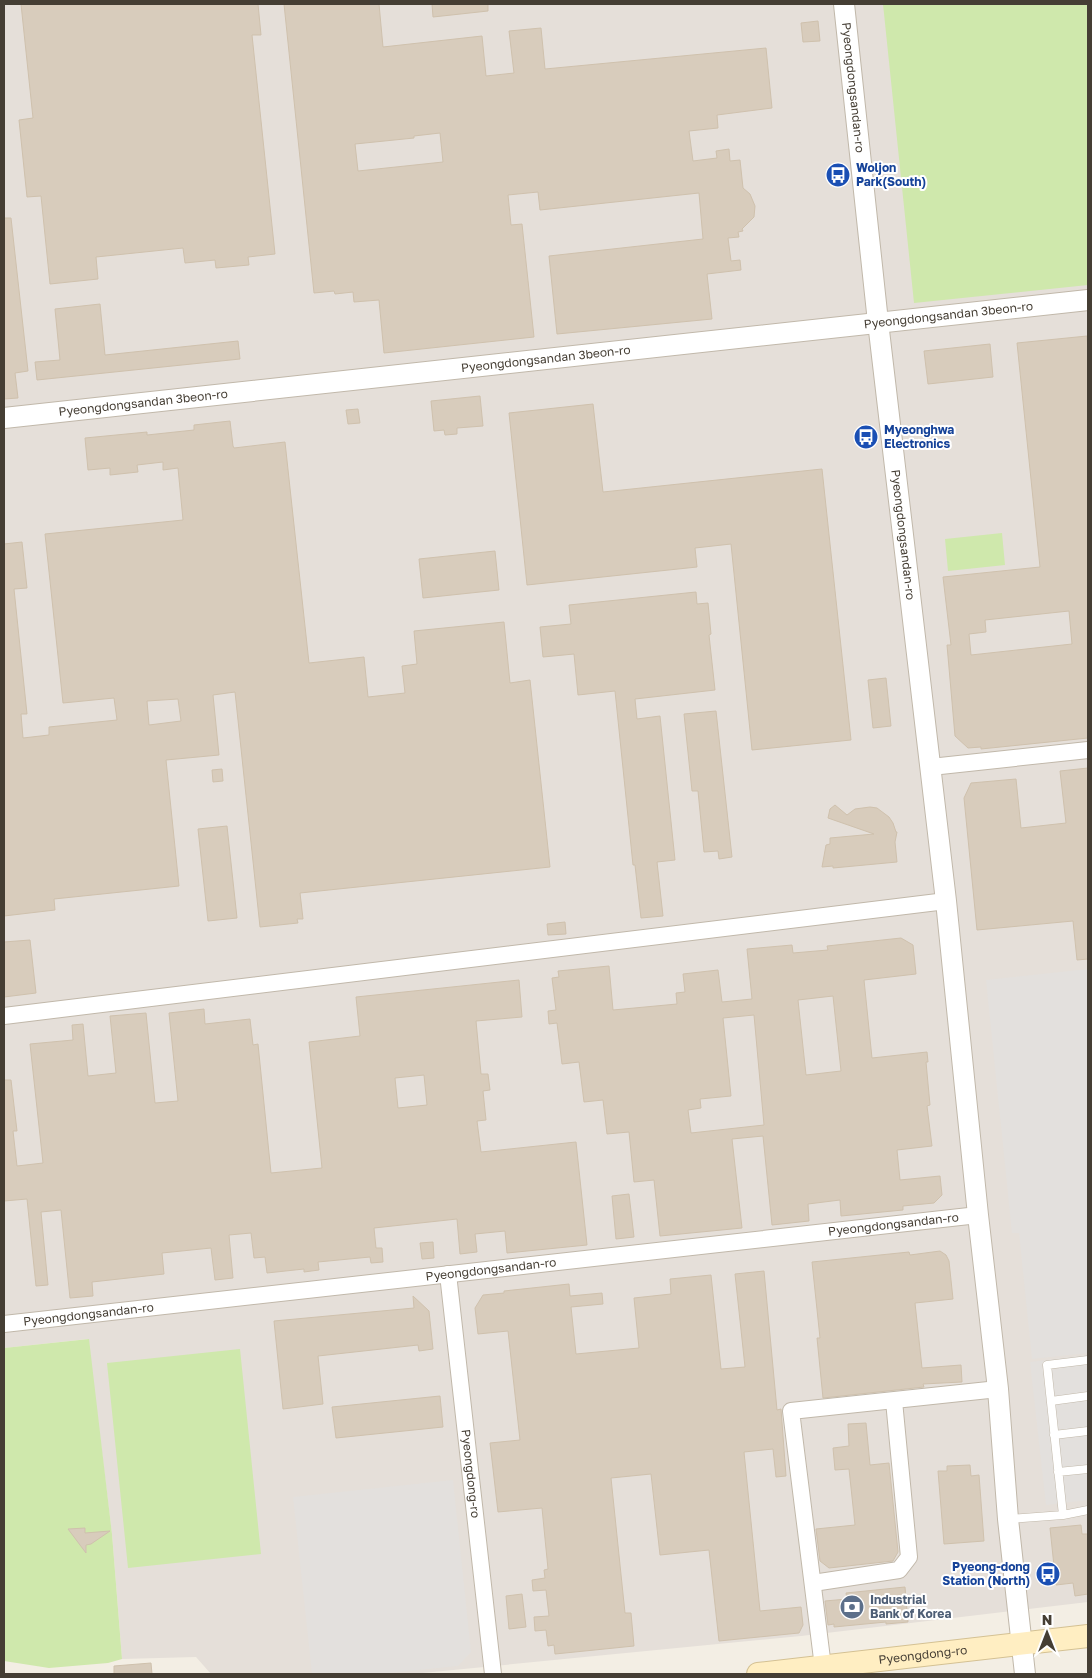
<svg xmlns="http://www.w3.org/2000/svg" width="1092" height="1678" viewBox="0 0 1092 1678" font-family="'Golos Text',sans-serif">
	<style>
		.industrial { fill: #e5dfd9 }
		.green { fill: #cfe8ac }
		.parking { fill: #e3e0dd }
		.building { fill: #d8ccbc; stroke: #cfc1ad; fill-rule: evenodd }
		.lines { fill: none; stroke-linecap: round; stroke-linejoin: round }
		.service-casing { stroke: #c1b8aa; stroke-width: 9 }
		.minor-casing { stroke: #c1b8aa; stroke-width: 18 }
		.tertiary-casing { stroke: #c1b8aa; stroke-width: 22 }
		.secondary-casing { stroke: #d4c193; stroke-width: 24 }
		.service { stroke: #fff; stroke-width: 8 }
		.minor { stroke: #fff; stroke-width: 16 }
		.tertiary { stroke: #fff; stroke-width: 20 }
		.secondary { stroke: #ffeec2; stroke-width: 22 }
		.labels { text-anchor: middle; stroke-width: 4; stroke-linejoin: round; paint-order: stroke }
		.street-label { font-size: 12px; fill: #453e34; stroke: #fff }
		.transit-label { font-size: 12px; font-weight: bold; fill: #164399; stroke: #fff; text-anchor: start }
		.service-label { font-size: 12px; font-weight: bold; fill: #4e5e75; stroke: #fff; text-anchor: start }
	</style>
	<rect width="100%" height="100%" fill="#f3eee4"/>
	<path class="industrial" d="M4 4H1088V1602L801 1636 412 1674H211L196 1657 122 1659 112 1534 88 1339 4 1348Z"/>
	<path class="green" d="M883 4H1088V285L914 303Z
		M1002 533 1005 565 948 571 945 539Z
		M89 1339 112 1534 122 1659 108 1663 49 1668 4 1661V1348Z
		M240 1349 261 1554 128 1568 107 1363Z"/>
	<path class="parking" d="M1088 969V1353L1032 1359 1019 1233H1012L986 980Z
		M1088 1355V1500L1046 1505 1030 1362Z
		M453 1480 471 1652 458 1666 380 1674H312L293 1497Z"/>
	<path class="building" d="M21 4H258L261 35H252L275 254 248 257 249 265 216 268 215 260 185 263 183 248 96 257 98 279 50 284 41 196 27 197 19 120 33 118Z
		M284 4H379L383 47 482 36 486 76 514 73 509 31 541 28 545 69 766 48 772 108 717 115 718 128 689 131 693 161 717 158 716 151 729 149 730 161 740 160 743 188 750 194 755 206 754 217 742 229 743 231 738 232 739 237 728 238 731 261 740 260 741 270 707 274 712 319 557 334 549 256 703 239 699 193 540 210 538 192 508 195 511 225 522 224 534 337 384 353 379 300 354 302 353 292 335 294 334 291 314 293ZM440 133 443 162 358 171 355 144 414 138V136Z
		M432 4H488V11L433 17Z
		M818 21 820 41 803 42 801 23Z
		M4 218H11L28 371 15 373 18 398 4 399Z
		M100 304 105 355 238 341 240 359 37 380 35 362 60 360 55 309Z
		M1087 336 1088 348V738L981 749V747L968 748 955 736 947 645H951L943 577 1040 567 1017 343ZM1069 611 1072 644 971 655 969 634 986 632 985 620Z
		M990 344 993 377 928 384 924 351Z
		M480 396 483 426 457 428V434L445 435 444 430 434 431 431 401Z
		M593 404 603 492 822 469 851 740 752 750 731 544 695 548 697 567 527 585 509 413Z
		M358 409 360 423 348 424 346 410Z
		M230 421 233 446 234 448 285 442 309 663 364 657 368 697 405 693 402 666 417 664 414 631 504 622 510 683 530 680 550 867 300 893 303 919H297L298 923 260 927 235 692 213 695 219 755 166 760 179 886 54 899 55 910 4 916V544L22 542 27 588 14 589 27 714H21L23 738 49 735V727L117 720 114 698 63 703 45 534 183 520 178 468 163 470V462L137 465 138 472 110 475V468L88 470 85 438 147 432V435L194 430V425ZM178 699 181 721 149 725 147 701Z
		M495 551 499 590 423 598 419 559Z
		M696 592 697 604 708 603 711 634 709 635 715 690 635 699 637 719 660 716 675 860 657 862 663 916 641 918 635 865H633L615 691 578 695 574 654 543 657 540 627 571 624 569 605Z
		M886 678 891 726 873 728 868 680Z
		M716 711 732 857 719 859 718 851 704 852 698 791H692L684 714Z
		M1088 768V959L1077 960 1073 921 977 930 964 798 971 783 1016 779 1021 828 1066 823 1060 771Z
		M222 769 223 781 213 782 212 770Z
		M835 805 847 815 855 809 870 807 877 808 889 817 893 823 896 832H897L895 842 897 862 833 868V866L822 867 826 845 830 844V838L874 834 828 818 830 809Z
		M227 826 237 918 208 921 198 829Z
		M565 922 566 934 548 935 547 924Z
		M901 938 913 945 916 974 864 980 872 1058 927 1052 928 1062H926L930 1105 927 1106 932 1146 897 1150 900 1180 940 1176 942 1195 934 1203 903 1206V1210L841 1216 840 1200 808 1204 809 1221 772 1225 763 1136 732 1139 742 1228 660 1236 654 1180 634 1182 629 1132 607 1134 603 1100 584 1102 579 1062 562 1064 557 1023 549 1024 548 1011 556 1010 552 978 559 977 558 971 609 966 613 1010 677 1004 676 993 685 992 683 974 718 970 722 1002 752 999 747 949 792 945 793 953 828 950 827 946ZM833 996 841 1071 806 1075 798 1000ZM754 1015 764 1125 691 1133 688 1110 701 1108 700 1099 731 1096 723 1018Z
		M30 940 36 993 4 997V942Z
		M519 980 522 1017 476 1021 481 1074H488L490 1090 483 1091 486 1120 477 1121 481 1152 576 1142 587 1245 507 1253 505 1231 475 1234 477 1252 460 1254 457 1219 374 1228 376 1248H382L383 1262 371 1263 370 1257 318 1262 319 1270 304 1272V1269L267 1273 265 1257 254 1258 251 1233 229 1235 233 1278 215 1280 211 1248 162 1253 164 1274 92 1282 93 1296 70 1298 61 1210 41 1212 48 1285 36 1286 27 1199 4 1201V1080H11L17 1131H13L17 1166 43 1163 30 1044 73 1040 72 1025 83 1024 88 1076 116 1073 110 1016 146 1013 155 1103 178 1101 169 1013 204 1009 205 1024 250 1019 253 1045 258 1044 271 1173 322 1168 309 1042 360 1036 356 997ZM424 1075 427 1105 398 1108 395 1078Z
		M629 1194 634 1237 616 1239 612 1196Z
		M433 1242 434 1258 422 1259 420 1243Z
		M940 1251 946 1255 949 1261 953 1299 915 1303 922 1368 961 1365 962 1382 923 1384 924 1387 823 1398 817 1338H820L812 1262 909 1252 910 1255Z
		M764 1271 777 1410 781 1409 786 1476 776 1477 773 1449 744 1452 760 1611 801 1607 803 1625 799 1633 719 1641 709 1550 660 1555 651 1474 611 1478 625 1613H631L634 1646 555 1654 554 1645 548 1646 546 1630 535 1631 534 1617 549 1616 546 1590 533 1591 532 1580 545 1578 544 1570 548 1569 542 1508 498 1512 490 1443 520 1440 508 1331 478 1334 475 1308 483 1295 504 1293V1291L569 1284 570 1296 602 1293 603 1304 571 1307 576 1354 639 1348 634 1298 671 1294 670 1279 711 1275 721 1369 745 1367 735 1274Z
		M413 1296 429 1311 433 1349 419 1351 418 1345 318 1356 323 1404 283 1409 274 1321 414 1308Z
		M440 1396 443 1427 336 1438 332 1407Z
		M866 1423 870 1465 889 1463 898 1552 893 1561 829 1568 820 1561 816 1529 855 1525 849 1469 835 1470 833 1448 849 1446 848 1424Z
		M970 1465 971 1476 979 1475 984 1541 944 1544 938 1471H947V1466Z
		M1081 1525 1082 1534H1088V1594L1075 1596 1073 1583 1056 1585 1050 1528Z
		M85 1528V1533L110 1531 91 1544 86 1545V1553L68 1529Z
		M905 1587 908 1622 886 1624V1622L834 1627V1624L828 1625 825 1601 847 1599 846 1593Z
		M522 1594 526 1627 509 1629 506 1596Z
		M151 1663 152 1674H114V1666Z"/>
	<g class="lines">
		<defs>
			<path id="service" d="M1051 1401 1088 1396
				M1054 1435 1088 1431
				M1058 1472 1088 1469
				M1063 1515 1047 1365 1088 1360
				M1008 1519 1063 1515 1088 1510"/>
			<g id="minor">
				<path d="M931 767 1088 750"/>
				<path d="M4 1016 946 901"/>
				<path id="s1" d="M448 1274 493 1674"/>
				<path id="s2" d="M4 1324 978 1215"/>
				<path d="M813 1583 899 1570 909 1557 894 1401"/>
				<path d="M823 1667 791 1411 998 1389"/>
			</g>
			<g id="tertiary">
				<path id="s3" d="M844 4 878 322 946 901 978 1215 998 1389 1008 1519 1025 1674"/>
				<path id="s4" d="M4 418 1088 300"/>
			</g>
			<g id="secondary">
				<path id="s5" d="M758 1674 1088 1636"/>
			</g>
		</defs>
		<use href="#service" class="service-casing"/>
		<use href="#minor" class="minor-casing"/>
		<use href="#tertiary" class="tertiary-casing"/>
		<use href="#secondary" class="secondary-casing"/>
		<use href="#service" class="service"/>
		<use href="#minor" class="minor"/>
		<use href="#tertiary" class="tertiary"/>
		<use href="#secondary" class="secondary"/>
	</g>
	<defs>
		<symbol id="bus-disc" viewBox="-11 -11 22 22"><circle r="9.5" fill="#1a4fb4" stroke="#fff"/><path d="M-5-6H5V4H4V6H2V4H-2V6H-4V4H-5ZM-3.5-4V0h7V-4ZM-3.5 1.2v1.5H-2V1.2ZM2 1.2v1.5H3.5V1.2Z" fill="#fff"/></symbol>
		<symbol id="bank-disc" viewBox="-11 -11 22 22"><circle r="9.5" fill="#5c6f8a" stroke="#fff"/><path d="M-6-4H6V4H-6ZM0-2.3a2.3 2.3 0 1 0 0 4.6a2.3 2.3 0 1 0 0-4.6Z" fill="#fff"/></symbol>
	</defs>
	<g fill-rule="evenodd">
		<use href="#bus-disc" x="824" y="161" width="28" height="28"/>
		<use href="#bus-disc" x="852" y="423" width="28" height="28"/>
		<use href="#bus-disc" x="1034" y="1560" width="28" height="28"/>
		<use href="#bank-disc" x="838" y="1593" width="28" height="28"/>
	</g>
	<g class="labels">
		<g class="street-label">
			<text dy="4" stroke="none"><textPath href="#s3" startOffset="84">Pyeongdongsandan-ro</textPath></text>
			<text dy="4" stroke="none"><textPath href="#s4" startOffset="950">Pyeongdongsandan 3beon-ro</textPath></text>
			<text dy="4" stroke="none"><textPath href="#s4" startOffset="545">Pyeongdongsandan 3beon-ro</textPath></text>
			<text dy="4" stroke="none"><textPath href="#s4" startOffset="140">Pyeongdongsandan 3beon-ro</textPath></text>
			<text dy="4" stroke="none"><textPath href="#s3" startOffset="534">Pyeongdongsandan-ro</textPath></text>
			<text dy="4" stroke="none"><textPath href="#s2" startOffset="895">Pyeongdongsandan-ro</textPath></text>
			<text dy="4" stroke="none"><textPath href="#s2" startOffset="490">Pyeongdongsandan-ro</textPath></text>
			<text dy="4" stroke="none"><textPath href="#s2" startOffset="85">Pyeongdongsandan-ro</textPath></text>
			<text dy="4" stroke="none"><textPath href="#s1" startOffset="201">Pyeongdong-ro</textPath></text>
			<text dy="4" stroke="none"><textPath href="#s5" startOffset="166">Pyeongdong-ro</textPath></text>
		</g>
		<g class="transit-label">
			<text x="856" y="172">Woljon<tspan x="856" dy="14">Park(South)</tspan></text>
			<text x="884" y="434">Myeonghwa<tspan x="884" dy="14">Electronics</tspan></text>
			<text x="1030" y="1571" text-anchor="end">Pyeong-dong<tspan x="1030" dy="14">Station (North)</tspan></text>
		</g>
		<g class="service-label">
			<text x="870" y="1604">Industrial<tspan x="870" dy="14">Bank of Korea</tspan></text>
		</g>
	</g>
	<rect width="1092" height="1678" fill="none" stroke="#453e34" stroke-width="10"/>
	<g transform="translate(1047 1633)" stroke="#ffffff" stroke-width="4" paint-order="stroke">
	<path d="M0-4L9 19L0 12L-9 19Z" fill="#453e34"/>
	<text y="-8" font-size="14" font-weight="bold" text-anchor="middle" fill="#453e34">N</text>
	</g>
</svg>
